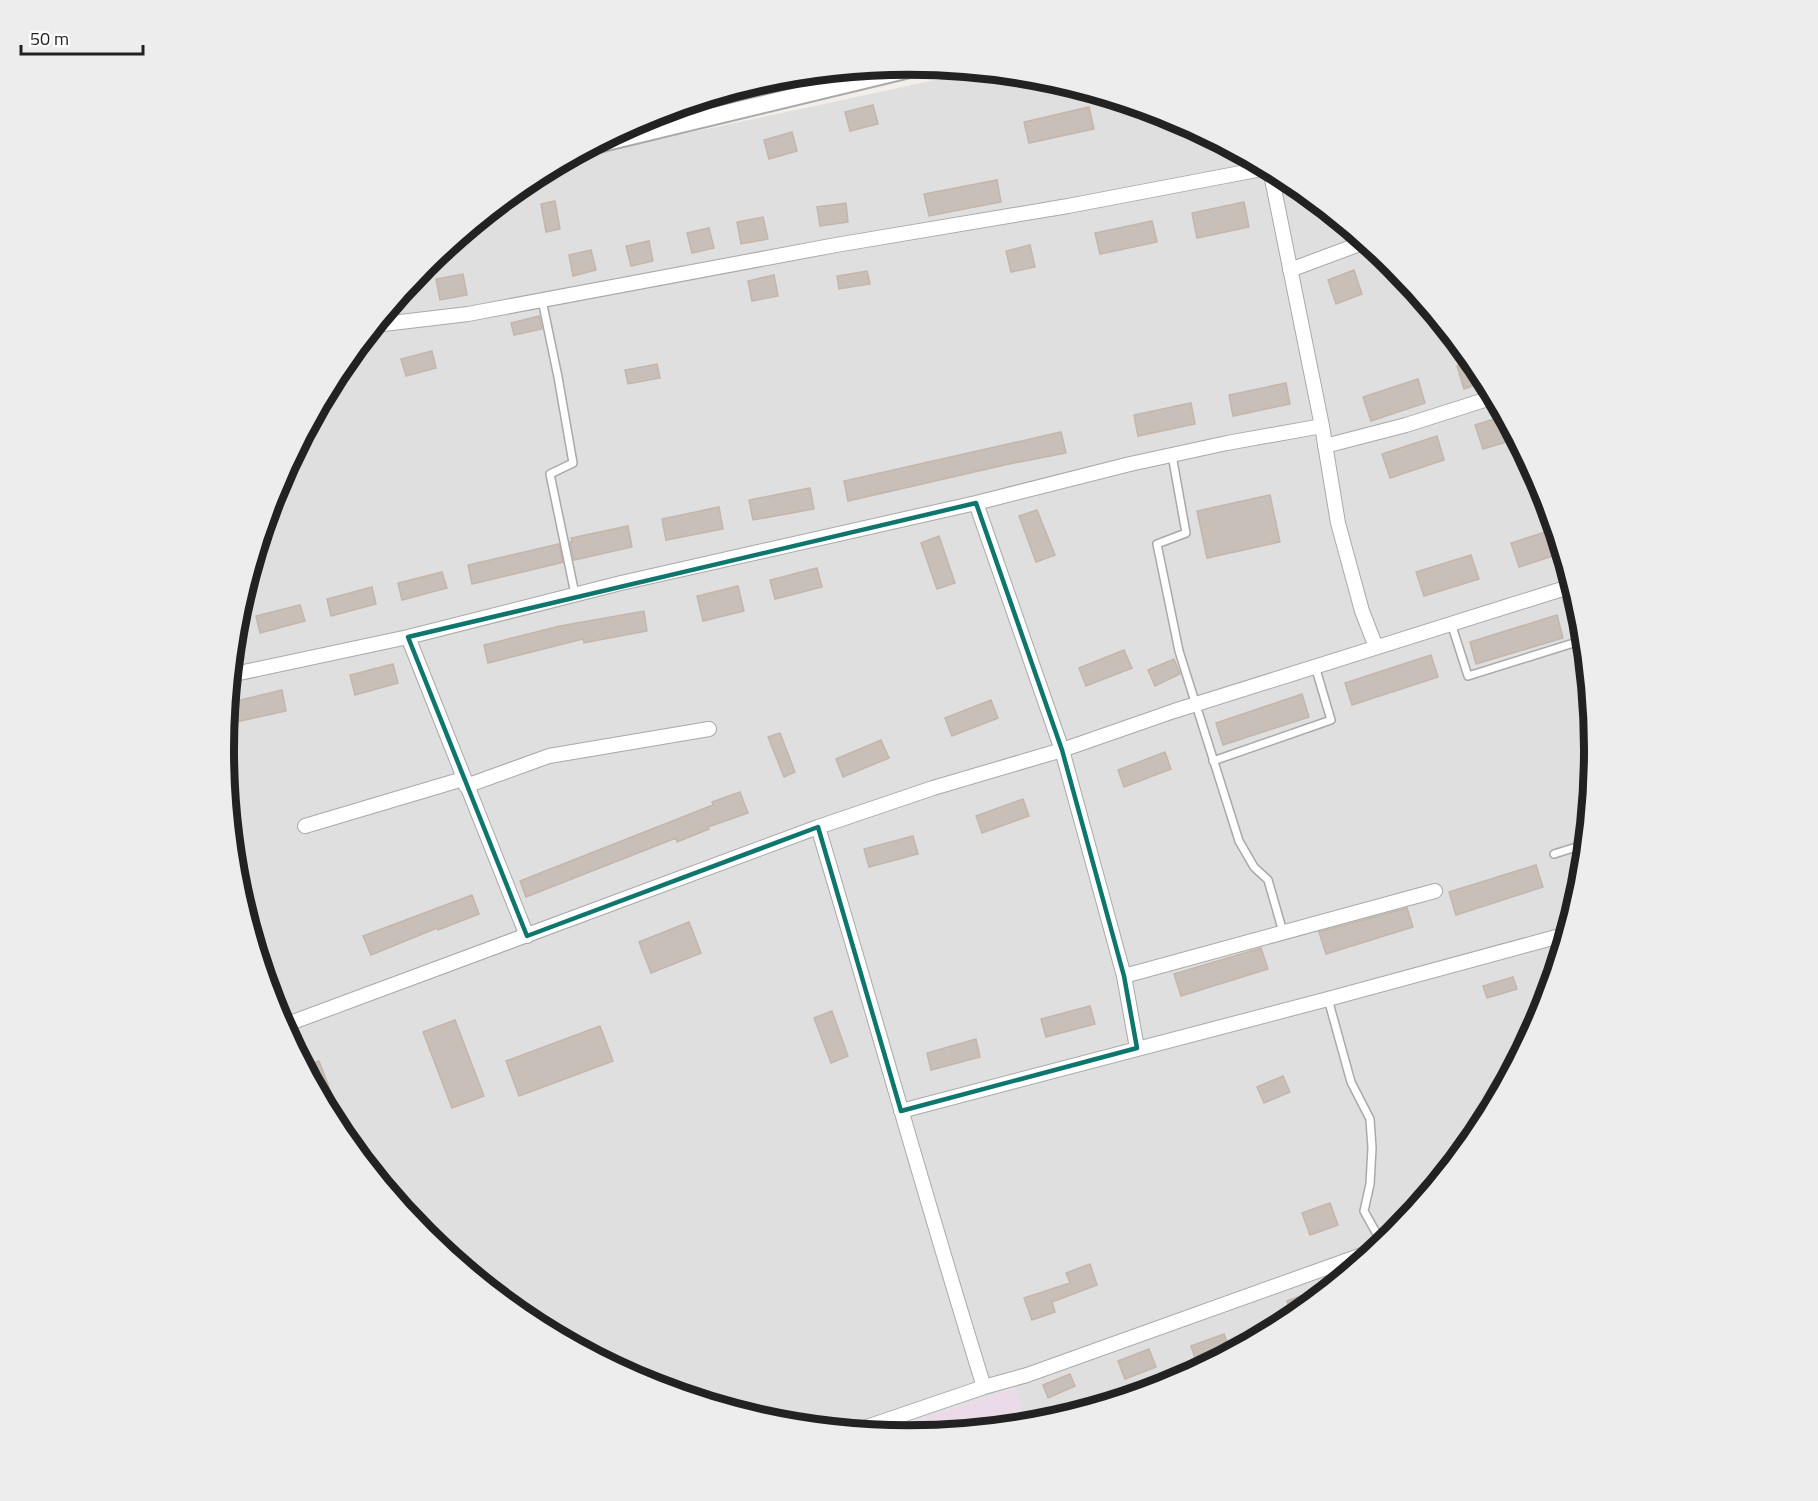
<svg xmlns="http://www.w3.org/2000/svg" width="1818" height="1501" viewBox="0 0 1818 1501" font-family="'Titillium Web',sans-serif">
	<style>
		.residential { fill: #e0dfdf }
		.industrial { fill: #ebdbe8 }
		.building { fill: #c7bfb8; stroke: #c4b6ab; stroke-width: 1.5 }
		.lines { fill: none; stroke-linecap: round; stroke-linejoin: round }
		.service-casing { stroke: #a9a9a9; stroke-width: 10 }
		.minor-casing { stroke: #a9a9a9; stroke-width: 16 }
		.tertiary-casing { stroke: #a9a9a9; stroke-width: 20 }
		.service { stroke: #fff; stroke-width: 7 }
		.minor { stroke: #fff; stroke-width: 14 }
		.tertiary { stroke: #fff; stroke-width: 16 }
		.marked { fill: none; stroke: #0f766e; stroke-width: 4.5; stroke-linejoin: round }
		.rim { fill: none; stroke: #222; stroke-width: 8 }
	</style>
	<rect width="100%" height="100%" fill="#f2efe9"/>
	<path class="residential" d="M977 71 1043 78 1172 117 1290 180 1394 266 1480 370 1543 488 1582 617 1595 751 1582 885 1543 1013 1479 1132 1394 1236 1290 1321 1171 1384 1042 1423 1027 1425 1014 1388 876 1433 775 1423 646 1384 528 1321 424 1235 338 1131 275 1013 236 884 223 750 236 616 275 488 339 369 424 265 528 180 567 159Z"/>
	<path class="industrial" d="M1014 1388 1027 1425 909 1436 876 1433Z"/>
	<path class="building" d="M873 105 878 124 850 131 845 112Z
		M1089 107 1094 129 1029 143 1024 122Z
		M792 132 797 151 769 159 764 140Z
		M997 180 1001 202 929 216 924 194Z
		M555 201 560 229 546 232 541 204Z
		M1244 202 1249 227 1197 238 1192 213Z
		M846 203 848 222 820 226 817 207Z
		M763 217 768 239 741 244 737 222Z
		M1152 221 1157 242 1100 254 1095 233Z
		M709 228 714 248 692 253 687 233Z
		M649 241 653 261 631 266 626 246Z
		M1030 245 1035 267 1011 272 1006 251Z
		M591 250 596 270 573 276 569 255Z
		M1354 270 1362 294 1336 304 1328 280Z
		M867 271 870 284 839 289 837 276Z
		M463 274 467 295 440 300 436 279Z
		M774 275 778 296 752 301 748 281Z
		M539 316 542 329 514 335 511 323Z
		M432 351 436 368 406 376 401 359Z
		M1472 360 1486 381 1464 389 1457 366Z
		M657 364 660 378 628 384 625 370Z
		M1418 379 1425 403 1371 421 1363 397Z
		M1286 383 1290 404 1233 416 1229 395Z
		M1191 403 1195 424 1138 436 1134 415Z
		M1504 416 1516 439 1483 449 1475 425Z
		M1061 432 1066 453 1009 464 848 501 844 481Z
		M1437 436 1444 460 1390 478 1382 454Z
		M810 488 814 509 753 520 749 500Z
		M1270 495 1280 542 1207 558 1197 511Z
		M719 507 723 529 666 540 662 519Z
		M1037 510 1055 555 1036 562 1019 516Z
		M628 526 632 547 574 560 570 542 572 541 571 538Z
		M1555 529 1562 553 1519 567 1511 543Z
		M939 536 955 583 937 589 921 543Z
		M559 544 563 562 560 563 472 584 468 565Z
		M1471 555 1479 579 1424 596 1416 572Z
		M817 568 822 587 775 599 770 580Z
		M442 572 447 588 402 600 398 583Z
		M738 586 744 611 703 621 697 596Z
		M372 587 376 604 331 616 327 599Z
		M300 605 305 621 260 633 256 616Z
		M644 611 647 631 584 643 583 639 488 663 484 645 560 626Z
		M1557 615 1563 638 1476 664 1470 642Z
		M1124 650 1132 668 1086 686 1079 668Z
		M1431 655 1438 677 1352 705 1345 683Z
		M1174 659 1180 674 1155 686 1148 670Z
		M393 664 398 683 355 695 350 675Z
		M282 690 286 711 236 722 232 702Z
		M1302 694 1309 717 1223 745 1216 723Z
		M991 700 998 718 952 736 945 718Z
		M780 733 795 772 784 777 768 737Z
		M881 740 889 758 843 777 836 759Z
		M1165 752 1171 769 1124 787 1118 770Z
		M740 792 748 813 708 827 709 829 677 842 676 838 526 897 520 881 713 805 712 802Z
		M1023 799 1029 816 982 833 976 816Z
		M913 836 918 854 869 867 864 849Z
		M1536 865 1543 887 1456 915 1449 892Z
		M472 895 479 914 438 930 437 928 371 955 363 936Z
		M1407 908 1413 927 1326 954 1319 932Z
		M689 922 701 953 651 973 639 942Z
		M1261 948 1268 969 1181 996 1174 974Z
		M1513 977 1517 989 1487 998 1483 986Z
		M1090 1006 1095 1024 1046 1037 1041 1019Z
		M832 1011 848 1056 831 1063 814 1018Z
		M455 1020 484 1096 452 1108 423 1032Z
		M600 1026 613 1061 519 1096 506 1061Z
		M976 1039 980 1057 931 1070 927 1053Z
		M319 1061 331 1092 320 1096 304 1067Z
		M1283 1076 1290 1092 1264 1103 1257 1087Z
		M1330 1203 1338 1225 1310 1235 1302 1213Z
		M1090 1264 1097 1285 1052 1302 1055 1312 1032 1320 1024 1298 1070 1283 1066 1273Z
		M1331 1285 1332 1287 1293 1318 1287 1301Z
		M1224 1334 1231 1352 1199 1369 1191 1346Z
		M1149 1349 1156 1367 1125 1379 1118 1361Z
		M1070 1374 1075 1386 1048 1398 1043 1385Z"/>
	<g class="lines">
		<defs>
			<path id="service" d="M542 300 558 377 573 463 550 474 575 594
				M1172 455 1186 533 1157 544 1179 651 1239 841 1254 867 1268 880 1283 932
				M1451 623 1468 676 1580 641 1564 588
				M1213 761 1331 720 1315 666
				M1554 854 1586 844
				M1328 999 1351 1082 1370 1119 1372 1148 1370 1184 1364 1211 1383 1245"/>
			<path id="minor" d="M1270 169 1322 426 1338 523 1362 611 1376 647
				M1290 270 1365 242
				M375 325 468 314 836 245 1068 206 1267 168
				M1325 446 1406 425 1494 397
				M976 503 1062 750 1124 976 1137 1048
				M408 637 527 936
				M230 675 408 637 621 583 976 503 1130 464 1227 443 1322 426
				M466 786 549 756 709 729
				M305 826 463 779
				M818 827C874 1013 926 1201 984 1387
				M1124 976 1435 891
				M282 1026 818 827 933 788 1062 750 1174 711 1572 586
				M901 1111 1328 999 1567 934
				M855 1431 984 1387 1027 1375 1376 1250"/>
			<path id="tertiary" d="M594 145 922 66"/>
		</defs>
		<use href="#service" class="service-casing"/>
		<use href="#minor" class="minor-casing"/>
		<use href="#tertiary" class="tertiary-casing"/>
		<use href="#service" class="service"/>
		<use href="#minor" class="minor"/>
		<use href="#tertiary" class="tertiary"/>
	</g>
	<path class="marked" d="M976 503 1062 750 1124 976 1137 1048 901 1111 818 827 527 936 408 637Z"/>
	<path d="M0 0H1818V1501H0ZM234 750a675 675 0 1 1 1350 0a675 675 0 1 1-1350 0Z" fill="#ededed" fill-rule="evenodd"/>
	<path class="rim" d="M234 750a675 675 0 1 1 1350 0a675 675 0 1 1-1350 0Z"/>
	<path d="M21 45v9h122v-9" fill="none" stroke="#222222" stroke-width="3"/>
	<text x="30" y="45" font-size="18" fill="#222222" stroke="#ffffff" stroke-width="4.5" paint-order="stroke">50 m</text>
</svg>
